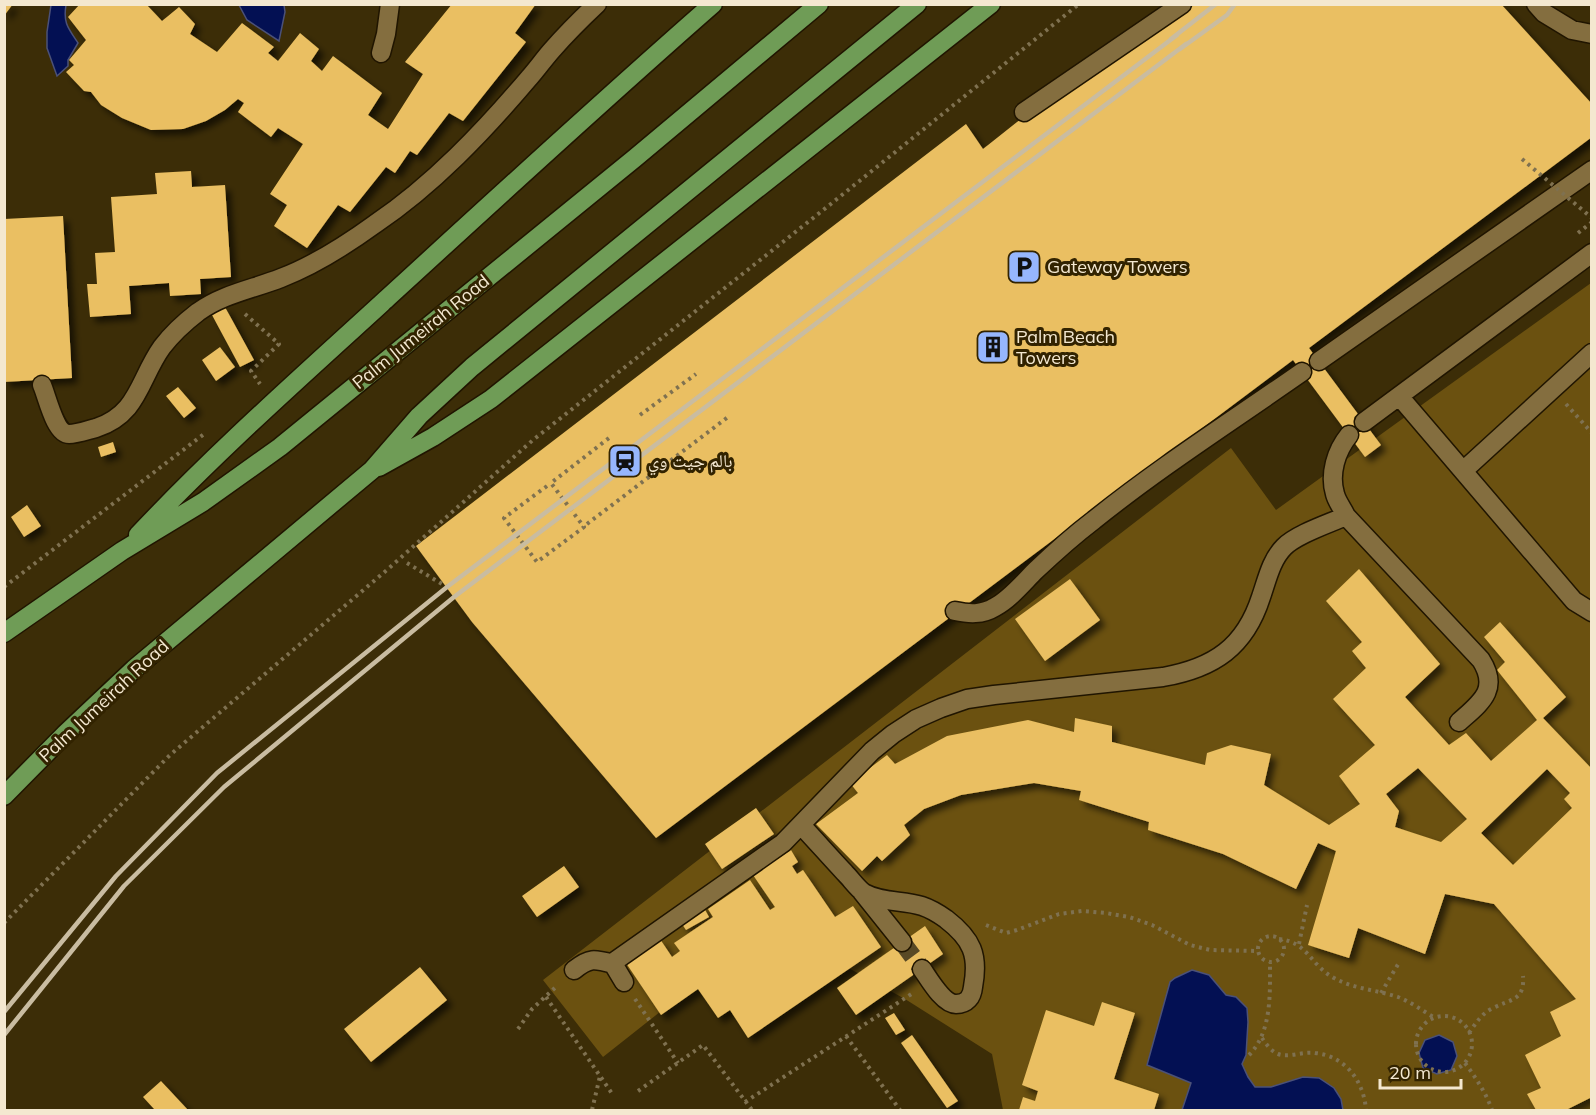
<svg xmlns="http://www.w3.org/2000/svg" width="1596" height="1115" viewBox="0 0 1596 1115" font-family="Mulish,'Noto Naskh Arabic',sans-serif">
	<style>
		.green { fill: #6b5110 }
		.water { fill: #031053; stroke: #4b5178; stroke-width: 1.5 }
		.building { fill: #eabf62; fill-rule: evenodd; filter: url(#shadow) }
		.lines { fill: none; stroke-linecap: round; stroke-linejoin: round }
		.minor-tunnel { stroke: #584925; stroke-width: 18; stroke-dasharray: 18 9; stroke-linecap: butt }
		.minor-casing { stroke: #201500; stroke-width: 21 }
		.major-casing { stroke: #201500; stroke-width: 21 }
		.path { stroke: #7f7150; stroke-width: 4; stroke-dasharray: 3 4.5; stroke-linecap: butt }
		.minor { stroke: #846e3f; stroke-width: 18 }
		.major { stroke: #6f9c56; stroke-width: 18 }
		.rail { stroke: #c9bca1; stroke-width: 4.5 }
		.path-bridge { stroke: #7f7150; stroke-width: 4; stroke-dasharray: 3 4.5; stroke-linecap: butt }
		.labels { text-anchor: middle; stroke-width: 6; stroke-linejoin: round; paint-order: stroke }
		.poi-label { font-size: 18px; fill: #f4e8d0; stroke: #322300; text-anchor: start }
		.street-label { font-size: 18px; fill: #f4e8d0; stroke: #322300 }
	</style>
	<defs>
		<filter id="shadow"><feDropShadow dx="5.5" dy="5.5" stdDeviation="3" flood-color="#0009"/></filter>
	</defs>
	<rect width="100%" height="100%" fill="#3c2d07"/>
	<path class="green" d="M1591 283V1110H1003L992 1054 905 999 770 925 603 1057 543 980 1231 448 1276 510Z"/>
	<path class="water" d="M51 5H66C63 23 68 28 78 43L68 60V66L57 76 47 48V32Z
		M239 5H284L285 12 279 41 247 20Z
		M1192 970 1209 975 1226 995 1236 997 1247 1008 1248 1022 1246 1055 1242 1064 1248 1077 1255 1087H1271L1303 1077 1319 1078 1334 1088 1341 1099 1343 1110H1182L1191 1083 1147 1065 1170 982 1175 978Z
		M1439 1035 1453 1042 1457 1056 1451 1070 1437 1074 1423 1068 1419 1053 1425 1040Z"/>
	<path class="building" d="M4 4H13L4 16Z
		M80 4H146L162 21 179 7 195 24 190 34 217 52 242 23 274 47 268 53 278 61 300 33 319 49 311 61 322 71 333 56 382 93 368 115 388 129 423 74 405 62 452 4H536L515 33 526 42 463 121 449 113 417 155 410 151 395 173 386 167 350 212 338 205 307 248 274 226 287 205 270 194 303 144 278 128 271 137 238 112 244 103 238 99 225 110 206 121 183 129 151 130 122 118 101 105 91 92 84 91 66 72 74 65 69 60 86 40 68 17Z
		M1166 4H1501L1592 104V137L1309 348 1381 445 1365 457 1293 360 656 838 472 622 416 546 966 124 983 149Z
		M191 171 192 187 225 185 231 277 200 279 201 294 170 296 169 283 129 286 131 314 90 317 87 284H97L95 253 115 252 111 197 157 194 155 173Z
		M63 216 72 378 4 382V219Z
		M225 307 254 360 240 367 212 315Z
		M220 347 235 367 216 381 202 360Z
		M178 387 196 408 184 418 166 396Z
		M113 442 116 452 101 457 98 447Z
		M27 505 41 526 24 537 11 517Z
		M1359 569 1440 664 1405 697 1449 745 1466 733 1491 761 1537 720 1497 670 1505 662 1484 637 1500 622 1566 697 1543 718 1592 769V1097L1566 1110H1536L1527 1094 1541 1088 1525 1055 1561 1036 1550 1012 1576 999 1494 904 1445 894 1425 954 1358 928 1349 958 1308 945 1336 851 1318 843 1296 889 1223 854 1148 830 1149 822 1079 800 1081 791 1034 783 961 795 924 809 904 825 910 835 882 861 877 856 862 871 816 824 858 793 850 783 887 755 895 764 947 736 1028 720 1074 732 1075 718 1112 726V742L1205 765 1207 753 1231 745 1271 754 1264 785 1329 825 1360 804 1339 776 1375 745 1333 699 1366 668 1352 651 1362 642 1326 601ZM1418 768 1467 819 1441 842 1395 827 1399 811 1386 794ZM1547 769 1570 793 1564 799 1572 808 1513 865 1481 833Z
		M1070 579 1100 620 1045 661 1015 619Z
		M756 808 774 834 722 869 705 844Z
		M791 850 798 862 792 866 797 874 803 870 835 917 853 906 881 947 748 1038 730 1010 718 1018 698 989 661 1015 626 963 660 939 672 957 680 951 674 943 713 917 708 909 750 880 770 910 775 907 753 875Z
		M564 866 579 887 537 917 522 896Z
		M703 906 709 917 686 930 680 921Z
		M925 926 943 954 856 1015 837 988Z
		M420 967 447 1000 371 1062 344 1029Z
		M1102 1002 1135 1013 1114 1079 1159 1094 1154 1110H1019L1023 1097 1035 1101 1038 1091 1022 1085 1046 1010 1094 1026Z
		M894 1013 905 1030 896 1035 885 1018Z
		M912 1035 958 1101 947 1108 901 1043Z
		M161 1081 188 1110H155L143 1097Z"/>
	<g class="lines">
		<path class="minor-tunnel" d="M902 942 922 969"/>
		<defs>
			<path id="minor" d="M1536 4 1544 13 1572 30 1592 34
				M381 53 386 34 390 4
				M1024 112 1182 4
				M1319 361 1592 170
				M42 385C47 396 55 434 69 434 77 434 88 430 96 428 139 414 139 379 162 347 172 334 185 322 198 312 223 294 253 289 281 278 315 265 346 245 375 224 433 185 484 131 529 78 537 69 544 59 552 50 566 34 581 19 597 4
				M1399 396 1574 601 1592 612
				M1364 422 1592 253
				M1349 435C1336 451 1329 474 1335 494 1337 502 1343 509 1346 516L1481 660C1500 690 1480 703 1459 722
				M1463 471 1592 353
				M955 611C969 614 982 615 995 607 1010 599 1023 583 1035 571 1054 553 1073 536 1094 520 1160 467 1232 421 1302 372
				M801 825C816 841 830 857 845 873 851 879 857 888 864 893 882 903 903 900 922 906 931 909 939 914 946 919 972 939 979 955 973 987 972 997 967 1004 956 1004 943 1004 929 979 922 969
				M862 892 902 942
				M574 970C590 957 595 959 614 964
				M624 982 615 967V961L783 843 872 751 893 734 916 719 941 708 967 699 994 695 1163 677C1214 668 1245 647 1261 597 1267 580 1271 560 1284 547 1297 534 1328 524 1346 516"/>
			<path id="major" d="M379 467 433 437 491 399 991 4
				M138 535C215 453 299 379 382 303 491 203 601 102 713 4
				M4 633 122 551 203 502 280 447 635 158 819 4
				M4 796 65 734 134 669 372 470 419 416 472 367 917 4"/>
		</defs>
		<use href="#minor" class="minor-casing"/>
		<use href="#major" class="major-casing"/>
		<path class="path" d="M1578 233 1592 222
			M245 314 279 344 251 371 260 384
			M1566 404 1592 433
			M640 415 696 374
			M547 486 504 518 537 562 584 527 551 483 609 438
			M587 524 728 417
			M407 563 447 587
			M4 587 204 434
			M4 923 170 755 388 569 533 440 832 203 1079 4
			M986 925 1006 933 1017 930 1059 914 1082 911 1106 913 1129 917 1152 925 1190 945 1210 950 1258 951
			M1258 949a13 13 0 1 1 26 0a13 13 0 1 1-26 0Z
			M1279 939C1308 942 1310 965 1334 978 1354 989 1377 990 1398 997 1411 1002 1423 1011 1435 1018
			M1299 944 1307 905
			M1381 993 1400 961
			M546 997 613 1095
			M635 999 678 1063
			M1416 1044a28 28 0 1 1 56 0a28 28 0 1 1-56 0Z
			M518 1029 532 1009 558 985
			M1469 1033C1476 1023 1482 1013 1493 1008 1510 999 1525 1001 1523 976
			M846 1036 900 1110
			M1262 1038C1266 1044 1271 1051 1278 1054 1290 1058 1303 1051 1315 1053 1346 1056 1364 1082 1366 1110
			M1249 1055C1272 1032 1270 993 1270 962
			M1465 1063C1476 1078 1486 1093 1492 1110
			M638 1091 703 1045 752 1110
			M745 1102 913 993
			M592 1110 600 1076"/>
		<use href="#minor" class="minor"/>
		<use href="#major" class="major"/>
		<path class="rail" d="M1171 39 1216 4
			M1180 49 1227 15 1235 4
			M4 1012 116 876 217 773 447 587 1177 35
			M4 1035 124 886 224 787 454 597 1186 44"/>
		<path class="path-bridge" d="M1522 159 1592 218"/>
	</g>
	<defs>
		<symbol id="parking-square" viewBox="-11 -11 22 22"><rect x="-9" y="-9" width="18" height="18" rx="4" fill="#96b6fd" stroke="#322300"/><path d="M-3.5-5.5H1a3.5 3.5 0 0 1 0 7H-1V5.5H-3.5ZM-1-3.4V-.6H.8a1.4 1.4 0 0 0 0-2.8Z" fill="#111"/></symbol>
		<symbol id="building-square" viewBox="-11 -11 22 22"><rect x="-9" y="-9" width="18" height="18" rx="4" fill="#96b6fd" stroke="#322300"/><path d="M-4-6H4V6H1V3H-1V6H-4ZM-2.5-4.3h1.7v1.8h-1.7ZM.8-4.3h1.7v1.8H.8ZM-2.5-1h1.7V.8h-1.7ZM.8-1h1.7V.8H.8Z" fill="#111"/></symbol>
		<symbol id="station-square" viewBox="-11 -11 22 22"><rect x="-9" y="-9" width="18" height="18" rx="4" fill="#96b6fd" stroke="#322300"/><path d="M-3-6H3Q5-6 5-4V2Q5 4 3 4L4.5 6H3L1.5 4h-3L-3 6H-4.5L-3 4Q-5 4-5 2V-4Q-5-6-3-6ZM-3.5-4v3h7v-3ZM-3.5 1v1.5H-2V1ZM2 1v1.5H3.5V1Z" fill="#111"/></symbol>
	</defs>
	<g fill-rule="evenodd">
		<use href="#parking-square" x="1005" y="248" width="38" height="38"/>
		<use href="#building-square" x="974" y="328" width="38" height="38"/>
		<use href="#station-square" x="606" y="442" width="38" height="38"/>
	</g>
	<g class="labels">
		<g class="poi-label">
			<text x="1047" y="273">Gateway Towers</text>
			<text x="1016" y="343">Palm Beach<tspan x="1016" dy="21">Towers</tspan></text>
			<text x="648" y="467">بالم جيت وي</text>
		</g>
		<g class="street-label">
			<text transform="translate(421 332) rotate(-39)" y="6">Palm Jumeirah Road</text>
			<text transform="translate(104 701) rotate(-43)" y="6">Palm Jumeirah Road</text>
		</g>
	</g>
	<rect width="1596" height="1115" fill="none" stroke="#f4e8d0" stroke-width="12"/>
	<path d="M1380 1079v9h81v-9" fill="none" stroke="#f4e8d0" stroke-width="3"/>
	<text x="1389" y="1079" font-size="18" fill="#f4e8d0" stroke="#322300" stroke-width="4.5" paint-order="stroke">20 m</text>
</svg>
